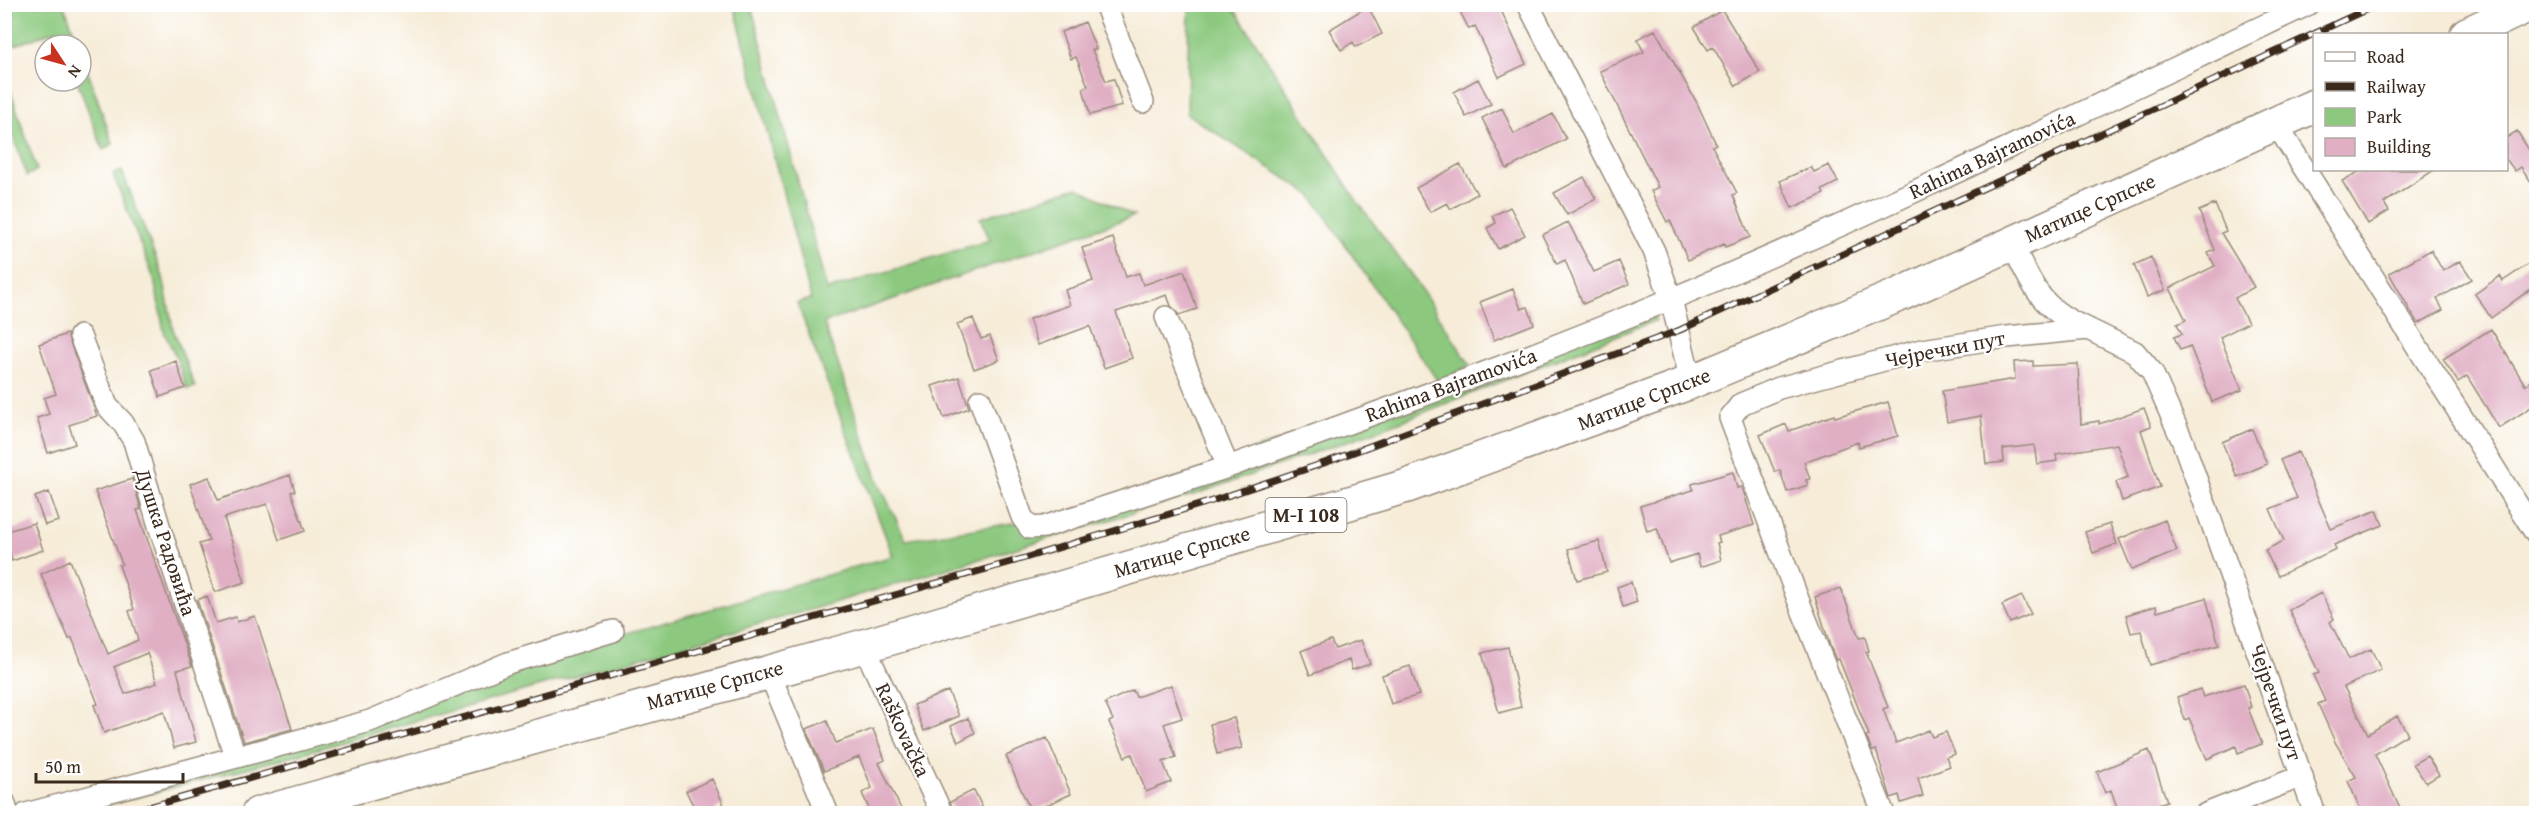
<svg xmlns="http://www.w3.org/2000/svg" width="2541" height="818" viewBox="0 0 2541 818" font-family="'Gentium Book Plus',serif">
	<style>
		.green { fill: #8cc97f; stroke: #647a4e; stroke-width: 1.5 }
		.building { fill: #e0afc4; fill-rule: evenodd }
		.lines { fill: none; stroke-linecap: round; stroke-linejoin: round }
		.street-casing { stroke: #988b7b; stroke-width: 24 }
		.primary-casing { stroke: #988b7b; stroke-width: 36 }
		.street { stroke: #fff; stroke-width: 21 }
		.primary { stroke: #fff; stroke-width: 33 }
		.rail-casing { stroke: #3b2a1e; stroke-width: 7 }
		.rail { stroke: #fff; stroke-width: 4.5; stroke-dasharray: 14; stroke-linecap: butt }
		.labels { text-anchor: middle; stroke-width: 4.5; stroke-linejoin: round; paint-order: stroke }
		.shield { fill: #fff; stroke: #766a62; stroke-width: 1.5 }
		.shield-label { font-size: 20px; font-weight: bold; fill: #3b2a1e }
		.street-label { font-size: 21px; fill: #3b2a1e; stroke: #fff }
	</style>
	<rect width="100%" height="100%" fill="#fff"/>
	<filter id="ink" filterUnits="userSpaceOnUse"><feTurbulence type="fractalNoise" baseFrequency=".0167" numOctaves="2"/><feDisplacementMap in="SourceGraphic" scale="12" xChannelSelector="R" yChannelSelector="G"/><feConvolveMatrix kernelMatrix="1 2 1 2 8 2 1 2 1" color-interpolation-filters="sRGB"/></filter>
	<filter id="wash" filterUnits="userSpaceOnUse"><feTurbulence type="fractalNoise" baseFrequency=".008" numOctaves="4" result="noise"/><feDisplacementMap in="SourceGraphic" scale="24" xChannelSelector="R" yChannelSelector="G"/><feGaussianBlur stdDeviation="1.35" result="paint"/><feColorMatrix in="noise" values="0 0 0 0 0 0 0 0 0 0 0 0 0 0 0 0 0 1.4 0 .05"/><feComposite in="paint" operator="in"/></filter>
	<g filter="url(#wash)">
		<rect width="100%" height="100%" fill="#f6ecd8"/>
		<path class="green" d="M12 5H64L79 45H63L57 30 5 49V7Z
			M734 5H751L827 290 990 240 980 218 1077 187 1134 216 824 323 878 481 906 540 1030 520 1033 531 1649 306 1656 320 1379 430 1196 494 813 609 285 758 76 813 46 814 490 673 893 556 797 303 811 299Z
			M1189 5H1232L1355 198 1415 280 1470 365 1439 383 1311 195 1187 114Z
			M81 52 113 144 103 150 77 81H81Z
			M5 75 37 170 27 176 5 113Z
			M122 171 163 277 173 329 195 387 187 389 178 361 164 332 154 279 113 174Z"/>
		<g id="blocks">
			<path class="building" d="M1456 4H1498L1526 64 1499 77 1475 26 1469 29Z
				M1368 6 1382 34 1356 47 1353 42 1341 50 1329 30Z
				M1722 10 1760 72 1736 86 1713 47 1708 50 1694 27Z
				M1085 22 1096 49 1092 50 1106 81 1114 79 1122 106 1090 115 1083 88 1088 86 1076 57 1071 59 1061 32Z
				M1655 30 1696 101 1716 144 1712 146 1737 193 1733 195 1750 237 1725 247 1724 244 1688 260 1670 220 1667 222 1651 191 1658 187 1600 71 1644 52 1637 39Z
				M1478 79 1491 104 1466 117 1454 92Z
				M1502 108 1514 134 1553 114 1566 139 1507 169 1482 118Z
				M2517 131 2536 161V189L2521 167 2515 171 2506 159V138Z
				M1460 164 1477 194 1451 209 1447 203 1430 212 1416 188Z
				M1829 165 1838 182 1822 190 1824 194 1792 208 1780 181 1811 167 1814 172Z
				M2362 170H2434L2384 203 2389 211 2368 224 2342 181Z
				M1584 177 1596 199 1567 215 1554 193Z
				M2215 204 2226 231 2221 233 2254 287 2235 298 2248 323 2220 337 2242 390 2212 402 2190 346 2180 350 2174 337 2182 334 2177 324 2186 320 2170 288 2215 266 2208 253 2215 250 2199 211Z
				M1510 207 1525 235 1498 249 1487 228 1496 223 1492 216Z
				M1568 222 1594 272 1619 261 1629 284 1583 304 1565 260 1557 264 1542 235Z
				M1113 238 1126 277 1139 273 1143 285 1184 271 1197 309 1179 315 1171 306 1167 295 1116 312 1132 358 1104 368 1090 326 1038 345 1029 319 1070 305 1065 290 1093 281 1082 248Z
				M2431 250 2443 271 2460 261 2472 279 2437 299 2443 310 2418 324 2389 273Z
				M2151 257 2165 290 2147 297 2134 265Z
				M2536 259V285L2491 318 2475 294 2500 276 2503 281Z
				M1513 289 1521 309 1528 307 1534 324 1494 340 1480 302Z
				M973 318 981 339 990 336 999 360 974 369 957 324Z
				M2491 329 2525 385 2536 377V404L2499 428 2467 376 2458 382 2443 359Z
				M67 334 97 416 69 425 75 444 48 453 37 418 49 414 44 398 56 394 39 344Z
				M176 361 185 388 160 397 151 370Z
				M2033 361V366L2078 364 2081 424 2099 421V424L2144 408 2151 426 2141 430 2160 487 2122 501 2116 482 2128 477 2117 444 2056 454 2057 461 2037 464 2034 445 2003 449 2004 462 1986 464 1981 416 1947 422 1942 391 2015 379 2014 362Z
				M959 377 969 408 944 418 932 386Z
				M1888 402 1898 436 1859 447 1858 442 1804 462 1810 479 1806 480 1808 485 1787 492 1780 470 1775 472 1760 435 1786 424 1789 431 1834 415 1835 417Z
				M2252 429 2267 464 2237 477 2222 442Z
				M2298 452 2331 529 2377 510 2383 525 2334 545 2336 549 2278 576 2265 550 2284 541 2270 509 2297 498 2280 460Z
				M1733 472 1737 488 1742 487 1754 525 1718 536 1720 542 1717 543 1721 560 1700 567 1697 554 1669 563 1657 528 1647 531 1640 506 1693 490 1692 484Z
				M290 475 295 491 291 492 305 531 279 540 267 504 224 518 245 582 215 592 199 544 209 541 190 484 209 477 218 500Z
				M132 479 141 509 137 510 192 666 177 670 196 742 174 748 164 711 104 733 94 705 98 704 72 638 69 639 41 574 70 560 108 654 138 640 129 611 134 609 119 565 122 564 95 491ZM147 653 157 683 125 694 114 667Z
				M49 492 59 521 45 525 35 497Z
				M2165 520 2177 551 2132 570 2119 539Z
				M34 523 43 550 12 561 4 532Z
				M2110 524 2117 544 2093 553 2085 532Z
				M1599 541 1607 572 1577 580 1568 549Z
				M1631 582 1637 602 1623 607 1617 587Z
				M1841 588 1859 638 1865 637 1869 651 1866 652 1888 707 1883 709 1896 743 1929 730 1932 737 1946 732 1955 754 1946 757 1950 766 1918 778 1923 796 1901 803 1899 795 1891 798 1876 750 1872 751 1866 736 1869 735 1839 659 1836 660 1830 646 1815 597Z
				M2321 593 2334 619 2330 622 2349 659 2371 649 2381 670 2344 687 2368 734 2397 716 2408 734 2375 754 2402 813H2362L2348 781 2356 777 2335 742 2318 704 2325 701 2313 675 2319 673 2289 610Z
				M207 596 216 623 236 617 237 622 255 616 292 729 244 742 197 600Z
				M2022 596 2031 614 2010 623 2002 605Z
				M2206 598 2219 645 2150 665 2141 631 2131 633 2126 615 2156 606 2157 612Z
				M1331 640 1335 649 1361 640 1370 664 1352 670 1349 660 1310 675 1301 651Z
				M1508 647 1521 707 1499 713 1482 653Z
				M1410 666 1419 695 1391 704 1382 675Z
				M2244 684 2251 707 2248 708 2262 744 2238 753 2236 746 2207 759 2189 718 2185 720 2177 697 2200 689 2203 697Z
				M1171 685 1182 718 1164 724 1176 757 1163 762 1171 782 1146 792 1132 754 1125 757 1109 722 1113 720 1105 703 1133 690 1136 697Z
				M948 691 959 716 924 731 914 705Z
				M968 718 975 733 958 742 951 726Z
				M1234 718 1242 748 1217 754 1210 724Z
				M827 721 836 743 873 729 885 760 879 763 903 813H871L862 793 872 788 859 757 824 771 806 729Z
				M1047 738 1071 794 1031 812 1006 756Z
				M2149 750 2167 801 2152 806 2154 813H2119L2111 790 2105 793 2097 772Z
				M2427 756 2439 775 2426 783 2413 764Z
				M712 779 724 805 715 809 717 813H697L686 791Z
				M974 790 985 813H954L950 802Z"/>
		</g>
	</g>
	<g filter="url(#ink)">
		<use href="#blocks" fill-opacity="0" stroke="#988b7b" stroke-width="1.5"/>
		<g class="lines">
			<defs>
				<path id="street" d="M1105 4 1143 102
					M1528 4 1654 251 1671 299 1691 382
					M2276 124 2536 534
					M2012 244C2033 287 2041 310 2088 329
					M1166 317 1228 467C1376 413 1525 360 1671 299 1887 209 2097 105 2309 4
					M80 336 107 406 123 423 134 441 160 529 235 756
					M980 400 1022 517 1030 528 1044 527 1228 467
					M864 646 942 814
					M768 670 828 814
					M4 802 8 814
					M26 814 370 721 508 663 613 631
					M1884 814 1799 602 1730 418 1741 404 1779 388 1922 350 2007 337 2088 329 2135 352 2152 372 2183 442 2315 814
					M2206 814 2302 776"/>
				<path id="primary" d="M2467 34 2531 4
					M258 814 864 646 1407 486 1691 382 1901 294 2314 106"/>
			</defs>
			<use href="#street" class="street-casing"/>
			<use href="#primary" class="primary-casing"/>
			<use href="#street" class="street"/>
			<use href="#primary" class="primary"/>
			<defs>
				<path id="rail" d="M124 814 1025 558 1209 502 1327 462 1680 330 2378 4"/>
			</defs>
			<use href="#rail" class="rail-casing"/>
			<use href="#rail" class="rail"/>
		</g>
	</g>
	<g class="labels">
		<rect class="shield" x="1265.5" y="498" width="81" height="34" rx="4.5"/>
		<g class="shield-label">
			<text x="1306" y="522">M-I 108</text>
		</g>
		<g class="street-label">
			<text transform="translate(1992 155) rotate(-25)" y="7">Rahima Bajramovića</text>
			<text transform="translate(2090 208) rotate(-24)" y="7">Матице Српске</text>
			<text transform="translate(1945 349) rotate(-11)" y="7">Чејречки пут</text>
			<text transform="translate(1451 385) rotate(-20)" y="7">Rahima Bajramovića</text>
			<text transform="translate(1644 399) rotate(-21)" y="7">Матице Српске</text>
			<text transform="translate(166 542) rotate(72)" y="7">Душка Радовића</text>
			<text transform="translate(1182 552) rotate(-16)" y="7">Матице Српске</text>
			<text transform="translate(715 685) rotate(-15)" y="7">Матице Српске</text>
			<text transform="translate(2276 702) rotate(71)" y="7">Чејречки пут</text>
			<text transform="translate(903 730) rotate(65)" y="7">Raškovačka</text>
		</g>
	</g>
	<rect width="2541" height="818" fill="none" stroke="#fff" stroke-width="24"/>
	<rect x="2313" y="33" width="195" height="138" fill="#ffffff" stroke="#b1aaa5" stroke-width="1.5"/>
	<rect x="2325" y="52" width="30" height="9" fill="#ffffff" stroke="#b1aaa5" stroke-width="1.5"/>
	<text x="2367" y="63" font-size="18" fill="#3b2a1e">Road</text>
	<rect x="2325" y="82" width="30" height="9" fill="#3b2a1e" stroke="#b1aaa5" stroke-width="1.5"/>
	<text x="2367" y="93" font-size="18" fill="#3b2a1e">Railway</text>
	<rect x="2325" y="108" width="30" height="18" fill="#8cc97f" stroke="#b1aaa5" stroke-width="1.5"/>
	<text x="2367" y="123" font-size="18" fill="#3b2a1e">Park</text>
	<rect x="2325" y="138" width="30" height="18" fill="#e0afc4" stroke="#b1aaa5" stroke-width="1.5"/>
	<text x="2367" y="153" font-size="18" fill="#3b2a1e">Building</text>
	<g transform="translate(63 63) rotate(126)"><circle r="28" fill="#ffffff" stroke="#b1aaa5" stroke-width="1.5"/>
	<path d="M0-4.5L10 22L0 15L-10 22Z" fill="#c8321e"/>
	<text y="-9" font-size="16" font-weight="bold" text-anchor="middle" fill="#3b2a1e">N</text>
	</g>
	<path d="M36 773v9h147v-9" fill="none" stroke="#3b2a1e" stroke-width="3"/>
	<text x="45" y="773" font-size="18" fill="#3b2a1e" stroke="#ffffff" stroke-width="4.5" paint-order="stroke">50 m</text>
</svg>
